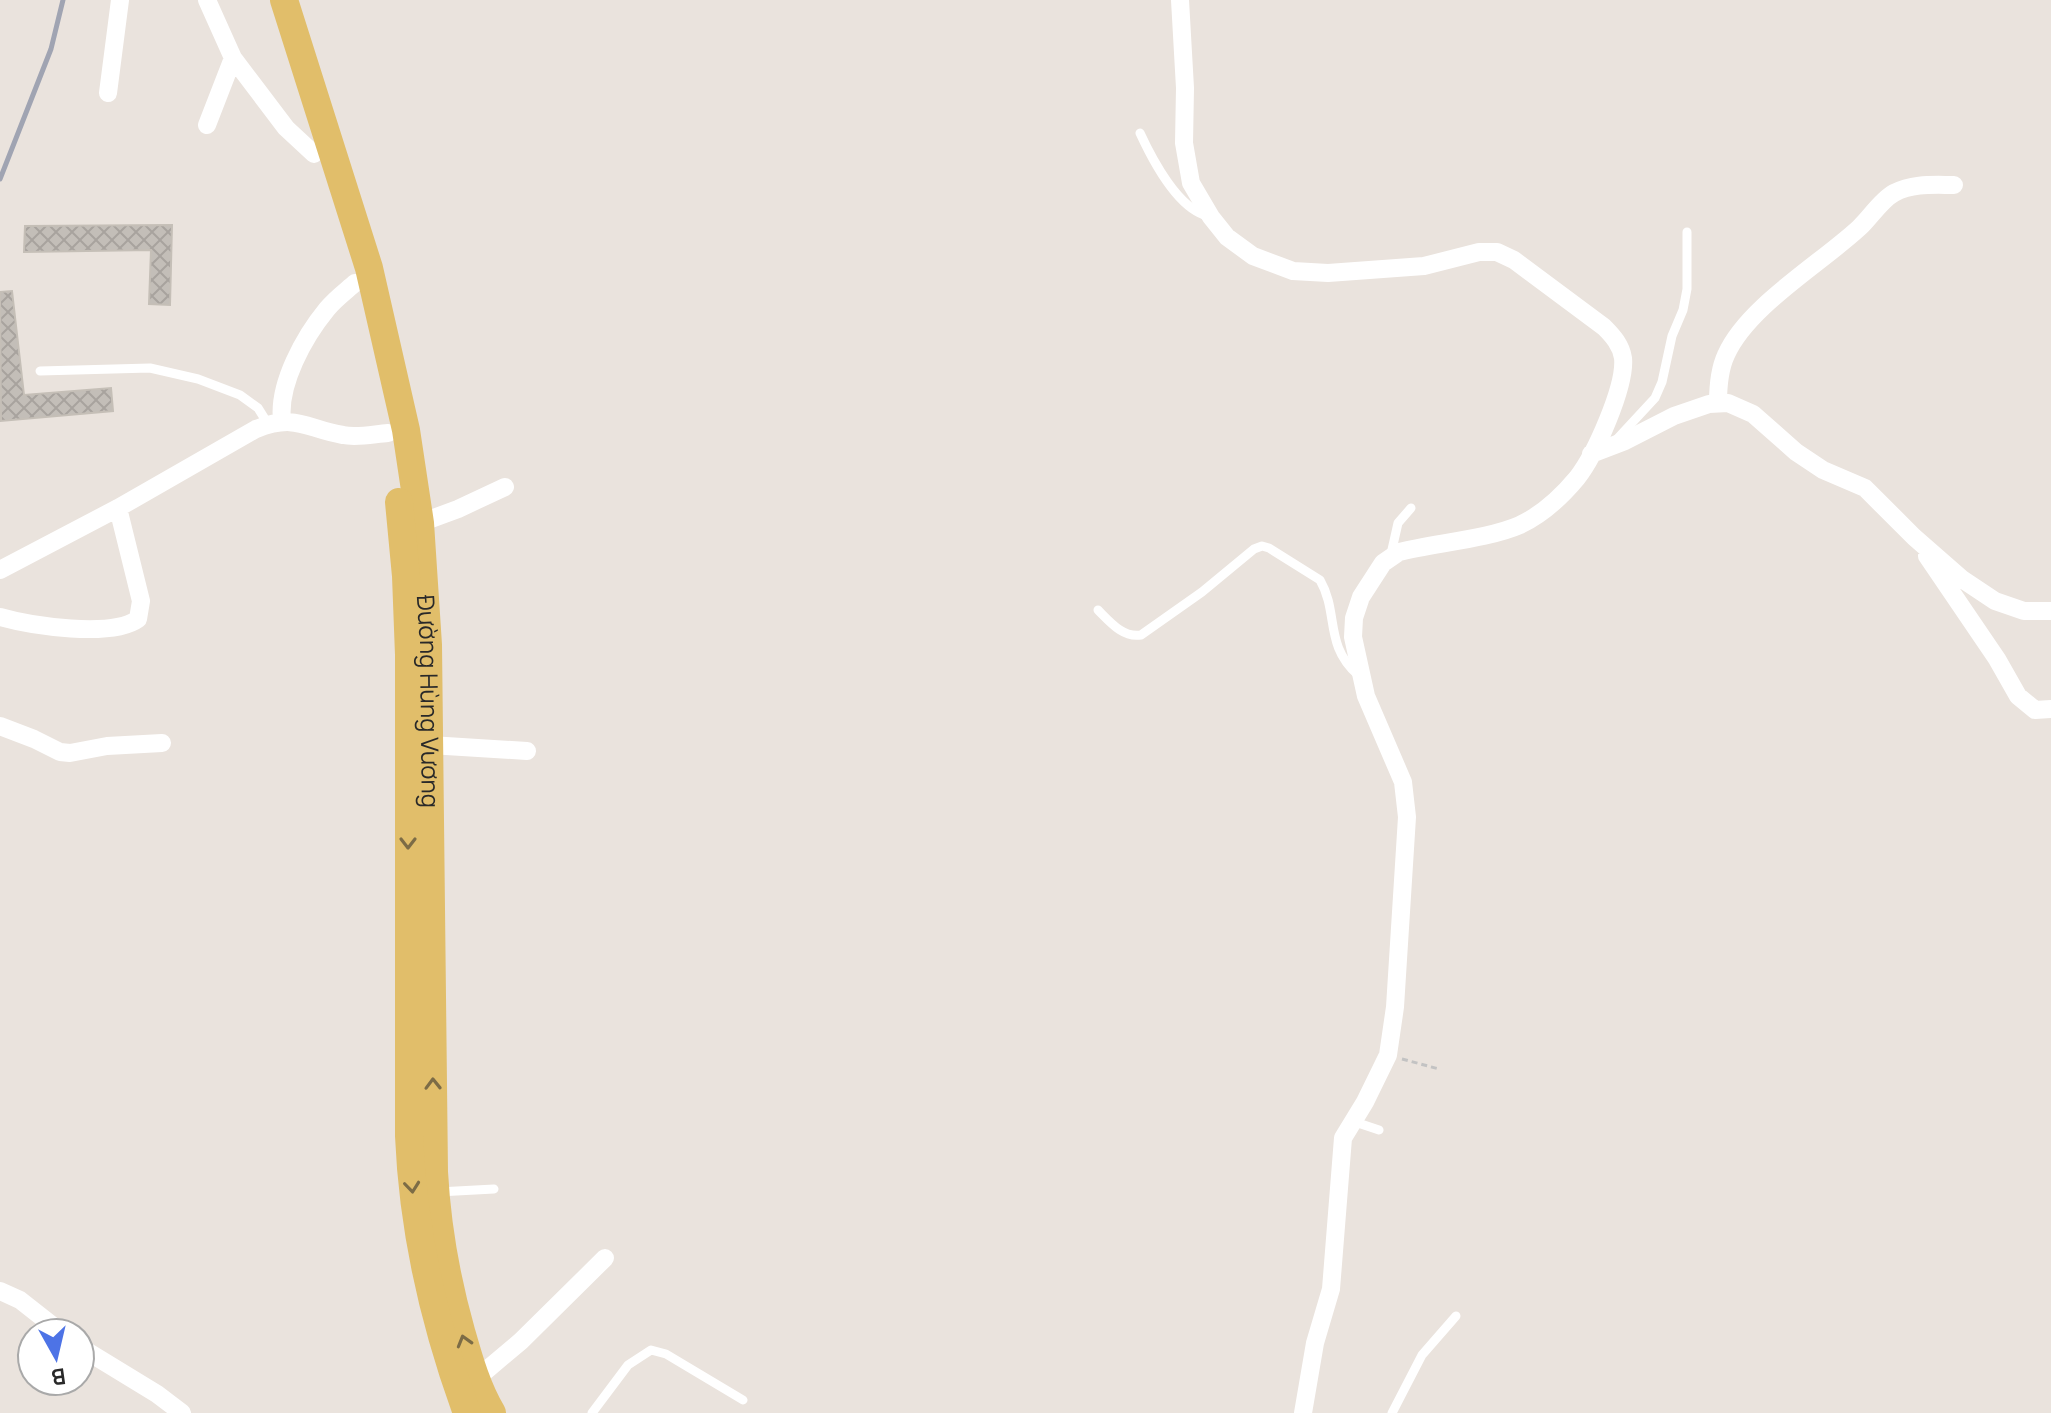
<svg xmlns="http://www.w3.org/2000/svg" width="2051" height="1413" viewBox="0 0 2051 1413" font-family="Manrope,sans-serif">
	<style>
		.building { fill: url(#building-cross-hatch); stroke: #c5bfb7; stroke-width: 2 }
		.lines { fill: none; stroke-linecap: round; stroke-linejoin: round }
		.path { stroke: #c3c3c3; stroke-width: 3; stroke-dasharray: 6 4; stroke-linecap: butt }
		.service { stroke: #fff; stroke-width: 9 }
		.minor { stroke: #fff; stroke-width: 18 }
		.primary { stroke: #e1be6a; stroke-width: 28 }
		.rail { stroke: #a0a4b2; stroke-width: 5 }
		.oneway { stroke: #7c6c46 }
		.labels { text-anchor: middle; stroke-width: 7; stroke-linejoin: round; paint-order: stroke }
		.street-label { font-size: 24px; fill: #292929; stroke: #fff }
	</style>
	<defs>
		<pattern id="building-cross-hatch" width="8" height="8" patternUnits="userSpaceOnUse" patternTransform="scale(2)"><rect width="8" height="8" fill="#c3beb8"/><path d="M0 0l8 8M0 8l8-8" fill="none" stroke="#a8a39e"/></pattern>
	</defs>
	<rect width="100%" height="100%" fill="#eae3dd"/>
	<path class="building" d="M172 225 170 305 149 304 151 250 24 252 25 226Z
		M12 291 24 395 111 388 113 411 1 421 0 292Z"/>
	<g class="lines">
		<path class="path" d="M1402 1059 1439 1069"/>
		<path class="service" d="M1140 133C1152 159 1178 209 1208 216
			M40 371 150 368 198 379 240 395 258 408 268 424
			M1617 439 1655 398 1662 382 1672 336 1683 310 1687 289V232
			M1391 554 1398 523 1411 508
			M1098 610C1110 622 1123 638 1141 635L1202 592 1254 549 1262 546 1269 548 1320 580C1339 613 1324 645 1358 675
			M1352 1121 1379 1130
			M438 1192 494 1189
			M592 1413 628 1365 651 1350 666 1354 743 1400
			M1392 1413 1422 1355 1456 1316"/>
		<path class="minor" d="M207 0 233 58 286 128 314 154
			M1180 0 1185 88 1184 143 1191 183 1211 217 1227 237 1253 256 1293 271 1328 273 1424 266 1479 252H1497L1514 260 1604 327C1613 336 1621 345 1623 358 1626 386 1595 455 1577 478 1562 496 1541 515 1520 525 1488 539 1435 543 1399 552L1383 563 1361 597 1354 618 1353 637 1366 696 1403 782 1407 817 1395 1007 1388 1055 1365 1102 1343 1138 1331 1289 1315 1343 1303 1413
			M108 93 120 0
			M207 125 233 58
			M1718 403C1718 387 1719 370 1726 355 1747 307 1820 264 1859 228 1870 218 1881 200 1894 193 1913 183 1934 185 1954 185
			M282 420C278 384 304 337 327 309 335 299 346 291 355 283
			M1591 454 1625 441 1674 416 1709 404 1728 403 1753 414 1796 452 1823 470 1865 488 1914 537 1962 579 1995 601 2024 611H2051
			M420 523 458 509 505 487
			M1927 556 1997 659 2018 696 2035 710 2051 709
			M0 570 118 508 256 429C297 413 306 429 343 435 357 438 374 434 388 433
			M0 617C31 626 112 638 138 619L141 601 118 508
			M0 726 34 739 60 752 70 753 107 746 162 743
			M430 745 527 751
			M0 1291 20 1300 62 1333
			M80 1347 157 1394 182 1413
			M476 1379 521 1341 605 1258"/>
		<g class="primary">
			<path id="s1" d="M284 0 369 268 406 430 420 523 428 645 434 1172C437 1227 446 1278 461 1331 469 1359 477 1388 492 1413"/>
			<path d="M399 502 406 576 409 655V1136C413 1232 434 1323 467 1413"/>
		</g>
		<path class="rail" d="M0 179 51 49 63 0"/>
	</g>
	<defs><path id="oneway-chevron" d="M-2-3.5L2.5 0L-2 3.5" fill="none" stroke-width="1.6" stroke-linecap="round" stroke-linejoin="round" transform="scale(2)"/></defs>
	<g class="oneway">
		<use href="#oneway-chevron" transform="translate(408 843) rotate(90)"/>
		<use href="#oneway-chevron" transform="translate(433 1084) rotate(-91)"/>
		<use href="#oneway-chevron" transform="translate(412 1187) rotate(84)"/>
		<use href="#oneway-chevron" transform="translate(464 1341) rotate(-106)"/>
	</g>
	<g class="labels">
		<g class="street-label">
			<text dy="8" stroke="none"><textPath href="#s1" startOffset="720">Đường Hùng Vương</textPath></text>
		</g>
	</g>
	<g transform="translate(56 1357) rotate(172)"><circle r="38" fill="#ffffff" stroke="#a9a9a9" stroke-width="2"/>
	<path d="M0-6L14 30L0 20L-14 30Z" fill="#4d73e6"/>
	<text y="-12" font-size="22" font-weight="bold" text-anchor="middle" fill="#292929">B</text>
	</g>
</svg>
